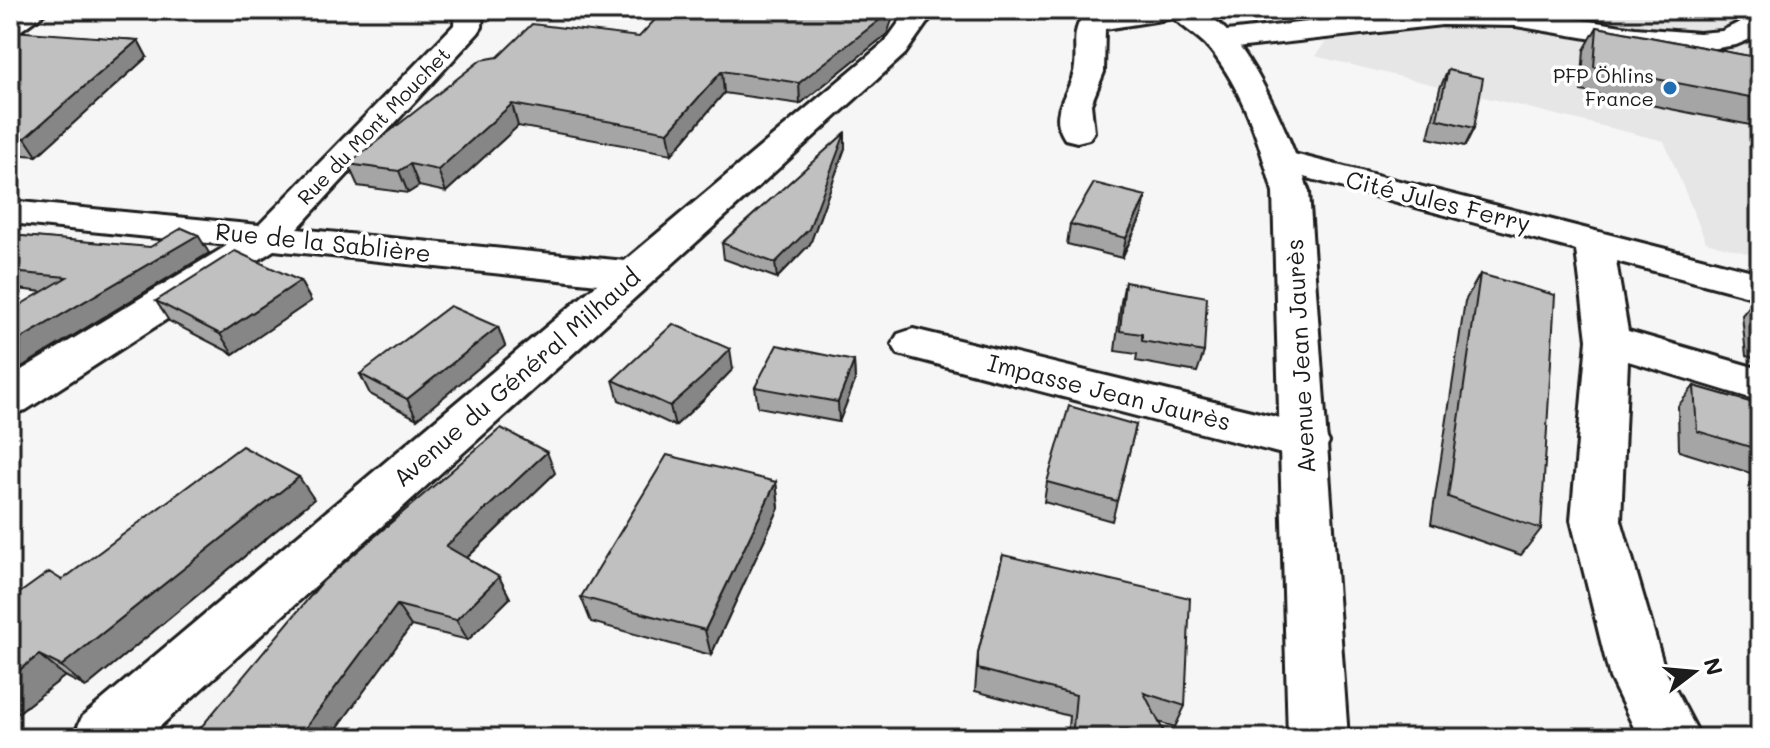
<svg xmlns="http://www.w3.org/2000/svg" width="1770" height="748" viewBox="0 0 1770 748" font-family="Mali,sans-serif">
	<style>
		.built { fill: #e6e6e6 }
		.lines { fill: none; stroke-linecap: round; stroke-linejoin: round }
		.street-casing { stroke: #1c1c1c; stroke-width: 6 }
		.secondary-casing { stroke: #1c1c1c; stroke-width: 6 }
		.street { fill: #fff; fill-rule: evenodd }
		.secondary { fill: #fff; fill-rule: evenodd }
		.wall { fill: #a5a5a5; stroke: #1c1c1c; stroke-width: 2 }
		.shaded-wall { fill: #868686; stroke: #1c1c1c; stroke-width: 2 }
		.building { fill: #c0c0c0; stroke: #1c1c1c; stroke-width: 2 }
		.poi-dot { fill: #1f6fb2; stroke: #fff; stroke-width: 3 }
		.labels { text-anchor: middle; stroke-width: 7; stroke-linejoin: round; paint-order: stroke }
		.far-poi-label { font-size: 20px; fill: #1c1c1c; stroke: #fff; text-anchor: end }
		.far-street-label { font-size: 20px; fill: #1c1c1c; stroke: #fff }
		.street-label { font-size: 24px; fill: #1c1c1c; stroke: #fff }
	</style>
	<rect width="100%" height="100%" fill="#f6f6f6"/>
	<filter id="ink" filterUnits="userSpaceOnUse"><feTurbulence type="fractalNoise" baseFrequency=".0125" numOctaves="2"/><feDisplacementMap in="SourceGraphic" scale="16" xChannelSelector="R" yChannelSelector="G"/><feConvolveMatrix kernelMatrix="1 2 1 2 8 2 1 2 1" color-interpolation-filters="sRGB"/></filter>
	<g filter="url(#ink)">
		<path class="built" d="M1474 10H1760V257L1706 242 1664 141 1315 56 1335 29Z"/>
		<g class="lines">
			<defs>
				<path id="street" d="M15 10H49L20 31 10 33V13Z
					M455 10H483L482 27 478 33 297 229 636 262 650 266 656 275 650 284 636 288 274 250 26 410 10 414V377L228 245 10 223V201L259 225 454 25Z
					M1117 10H1188L1184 16 1174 18 1105 29 1104 72 1091 104 1094 132 1089 139 1077 142 1065 139C1046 111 1072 93 1075 66 1077 47 1071 33 1083 16Z
					M1413 10H1519L1635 28 1699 33 1722 31 1760 12V35L1736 45 1699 51 1635 46 1516 26 1442 25 1218 50 1208 47 1204 41 1208 35 1218 32Z
					M1282 151 1760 273V299L1616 261 1628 331 1760 369V401L1628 361 1621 520 1665 670 1701 738H1639L1610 678 1571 520 1587 340 1576 250 1270 168 1265 161 1270 154Z
					M913 329 1305 424 1322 429 1329 442 1322 455 1305 460 898 354 892 344 898 334Z"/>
				<path id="secondary" d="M908 10H936L905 54 147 738H73L82 717 885 42Z
					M1167 10C1176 10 1190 7 1198 10 1246 26 1294 147 1309 192L1348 738H1288L1273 192C1259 142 1243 89 1209 48 1197 34 1178 26 1167 10Z"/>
			</defs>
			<use href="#street" class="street-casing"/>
			<use href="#secondary" class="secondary-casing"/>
			<use href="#street" class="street"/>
			<use href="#secondary" class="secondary"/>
		</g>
		<path class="wall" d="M1597 27 1760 58V127L1581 91 1584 50Z
			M10 32 138 40 147 57 37 156 10 154Z
			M887 34 800 104 724 93 672 154 518 126 446 192 419 186 408 193 358 186 348 164 639 37Z
			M1448 70 1474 128 1465 146 1428 138 1440 88Z
			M845 133V148L810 244 777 278 724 259 722 243Z
			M1142 215 1122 258 1067 244 1070 224Z
			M10 235 209 253 10 374V311L43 292 10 288Z
			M1480 274 1541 529 1521 555 1431 524 1465 301Z
			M300 281 311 301 233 354 169 321 156 301Z
			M1125 282 1204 352 1197 372 1136 361 1137 354 1115 351 1121 302Z
			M1760 293V360L1746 356 1742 315Z
			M498 327 505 346 417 419 370 394 360 374Z
			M854 361 855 381 839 422 758 407 755 387Z
			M733 369 706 397 675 426 619 400 613 380Z
			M1694 386 1760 405V476L1679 451 1678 406Z
			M1136 425 1112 521 1044 502 1047 482Z
			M555 473 467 558 499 577 510 598 468 640 411 626 330 738H192Z
			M776 482 779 508 711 655 591 622 581 597Z
			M314 499 86 687 65 676 10 719 17 613 10 607V600L62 580Z
			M1003 555 1185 706 1175 727 1158 722 1167 738H1067L1069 716 975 691 978 653Z"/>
		<path class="shaded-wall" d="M889 10H896L887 34 800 104 799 83Z
			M138 40 147 57 37 156 25 138Z
			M722 71 724 93 672 154 668 132Z
			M512 104 518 126 446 192 438 170Z
			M845 133V148L810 244 777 278 775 263Z
			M410 164 419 186 408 193 399 171Z
			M1146 196 1142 215 1122 258 1126 238Z
			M198 235 209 253 10 374V345Z
			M300 281 311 301 233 354 220 334Z
			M498 327 505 346 417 419 407 399Z
			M730 349 733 369 706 397 675 426 670 406Z
			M854 361 855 381 839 422 838 402Z
			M547 452 555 473 457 567 446 546Z
			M299 477 314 499 86 687 61 666Z
			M776 482 779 508 711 655 705 630Z
			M499 577 510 598 468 640 456 620Z
			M397 605 411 626 330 738H309L303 731Z
			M39 655 65 676 10 719V677Z"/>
		<path class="building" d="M664 10H730L753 13 755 10H889L887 14 799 83 722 71 668 132 512 104 438 170 410 164 399 171 348 164 481 60 498 57 532 24 639 37Z
			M1597 27 1760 58V99L1594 67Z
			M12 31 138 40 25 138 10 137V32Z
			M1448 70 1483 78 1474 128 1437 119Z
			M845 133 809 229 775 263 722 243Z
			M1094 183 1146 196 1126 238 1070 224Z
			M182 228 198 235 10 345V311L67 277 10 272V235L150 247Z
			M235 251 300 281 220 334 156 301Z
			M1480 274 1555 295 1541 529 1448 497Z
			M1125 282 1207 297 1204 352 1142 341V334L1120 331Z
			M450 306 498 327 407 399 360 374Z
			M673 324 730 349 703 377 670 406 613 380Z
			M777 345 854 361 838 402 755 387Z
			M1694 386 1760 405V450L1697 431Z
			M1069 406 1136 425 1117 501 1047 482Z
			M501 428 547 452 446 546 499 577 456 620 397 605 303 731 324 738H192L323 581Z
			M242 446 299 477 61 666 39 655 10 677V619L19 612 10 606V600L49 572 62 580Z
			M667 455 776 482 705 630 581 597Z
			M1003 555 1190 598 1185 706 1144 693 1167 738H1072L1076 695 978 669V653Z
			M919 731 947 738H918Z"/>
	</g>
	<circle class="poi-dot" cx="1670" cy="88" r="8"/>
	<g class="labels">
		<g class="far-poi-label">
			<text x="1654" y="83">PFP Öhlins<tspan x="1654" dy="23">France</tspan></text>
		</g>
		<g class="far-street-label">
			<text transform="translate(374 126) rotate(-46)" y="7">Rue du Mont Mouchet</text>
		</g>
		<g class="street-label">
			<text transform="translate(1438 202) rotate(14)" y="8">Cité Jules Ferry</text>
			<text transform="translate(323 243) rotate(6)" y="8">Rue de la Sablière</text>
			<text transform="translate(1301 356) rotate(-93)" y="8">Avenue Jean Jaurès</text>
			<text transform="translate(517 378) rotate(-41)" y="8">Avenue du Général Milhaud</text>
			<text transform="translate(1109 393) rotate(14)" y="8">Impasse Jean Jaurès</text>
		</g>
	</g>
	<rect width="1770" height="748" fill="none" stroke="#fff" stroke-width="40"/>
	<rect x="20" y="20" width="1730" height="708" fill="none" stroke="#1c1c1c" stroke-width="3" filter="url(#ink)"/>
	<g transform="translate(1694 672) rotate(74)" stroke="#ffffff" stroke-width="6" paint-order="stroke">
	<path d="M0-6L14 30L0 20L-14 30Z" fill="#1c1c1c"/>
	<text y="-12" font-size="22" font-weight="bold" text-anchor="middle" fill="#1c1c1c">N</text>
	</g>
</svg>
